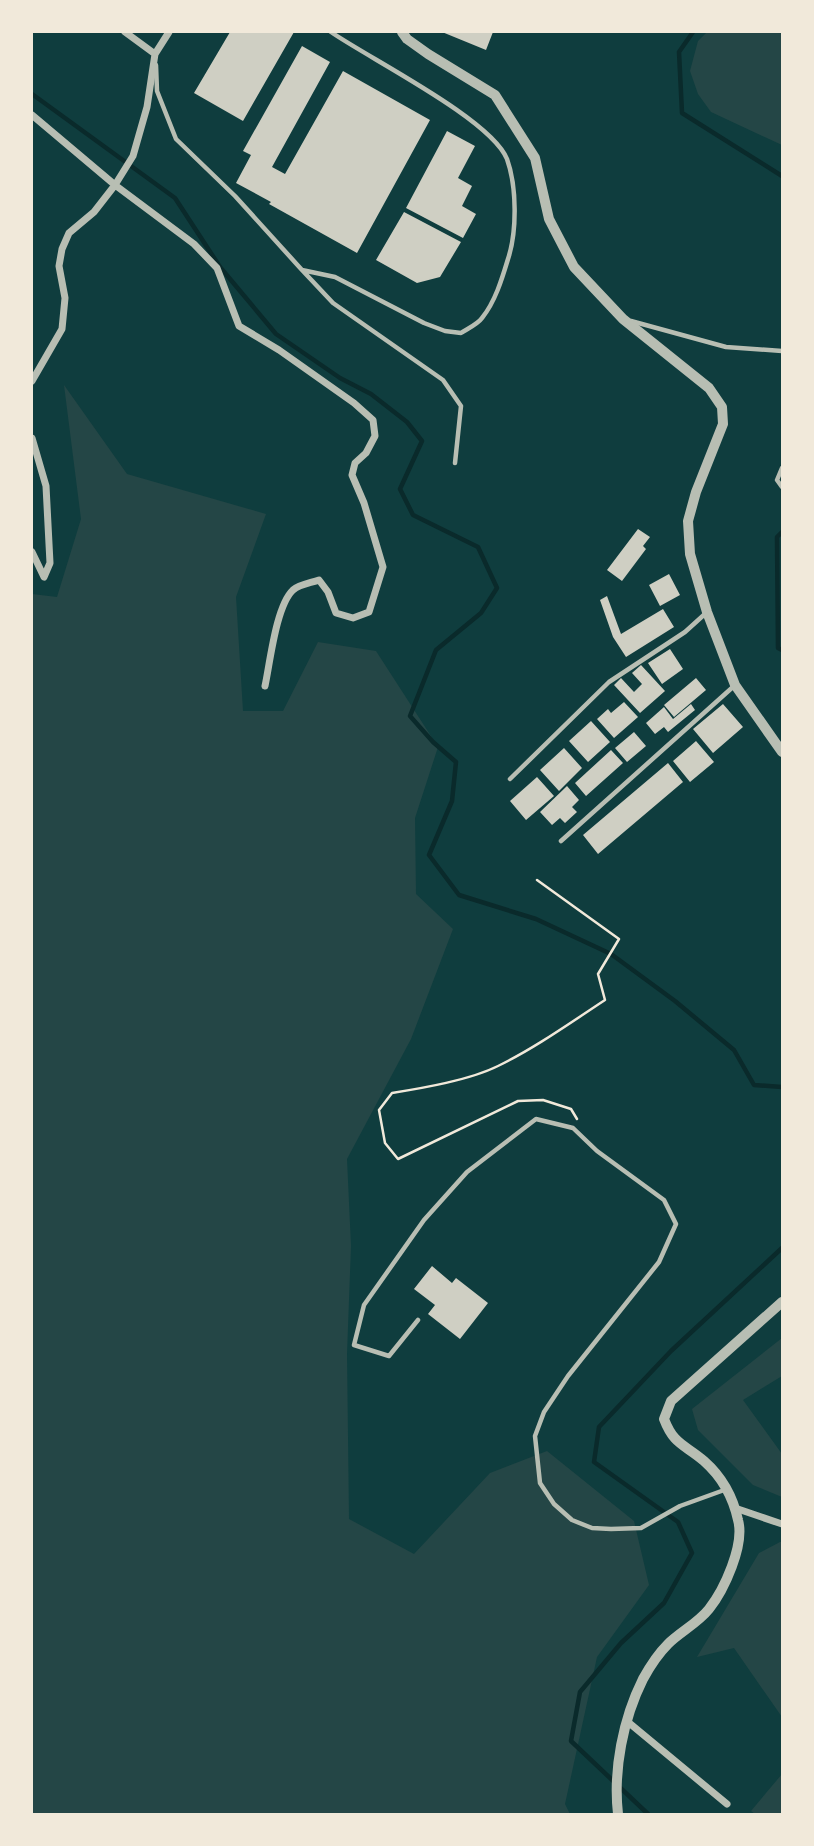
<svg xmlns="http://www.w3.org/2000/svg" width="814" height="1846" viewBox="0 0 814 1846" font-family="Lato,sans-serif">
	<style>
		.green { fill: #244646 }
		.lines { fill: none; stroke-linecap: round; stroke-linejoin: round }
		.stream { stroke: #0a2a2b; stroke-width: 4.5 }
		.building { fill: #cfcfc3 }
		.path { stroke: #f1e9da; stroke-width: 2.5 }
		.service { stroke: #b8beb3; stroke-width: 4.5 }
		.minor { stroke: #b8beb3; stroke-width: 7 }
		.tertiary { stroke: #b8beb3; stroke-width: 10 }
	</style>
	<rect width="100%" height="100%" fill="#0f3d3e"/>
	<path class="green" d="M707 32H782V145L711 112 698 94 690 71 698 41Z
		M64 385 127 474 266 514 236 597 243 711H283L318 642 376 651 438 747 415 818 416 894 453 929 411 1039 347 1159 351 1246 347 1354 349 1519 414 1554 490 1473 547 1451 634 1521 649 1585 597 1657 565 1804 570 1814H32V594L57 597 81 519Z
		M782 1338V1376L743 1400 782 1454V1497L753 1485 698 1430 692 1409Z
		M780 1542H782V1717L734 1648 697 1657 759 1553Z
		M782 1774V1814H755L751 1811Z"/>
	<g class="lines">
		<path class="stream" d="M693 32 679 52 682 113 782 176
			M32 94 175 198 220 267 276 334 340 378 371 394 407 422 422 441 400 489 413 515 478 547 497 588 481 613 436 650 410 716 433 742 456 762 452 801 429 855 459 895 536 919 611 954 675 1001 734 1050 754 1085 782 1087
			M782 532 777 537 778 648 782 650
			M648 1814 571 1741 580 1692 621 1643 664 1603 692 1553 678 1522 594 1462 599 1427 671 1351 782 1248"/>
	</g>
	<path class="building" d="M230 32H294L243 121 194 93Z
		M442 32H493L486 50Z
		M302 46 330 62 272 167 285 174 343 71 430 120 357 253 269 204 271 202 236 183 251 155 243 151Z
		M447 131 475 146 458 178 472 186 462 206 476 214 463 238 406 208Z
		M404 212 461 242 440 277 417 283 376 260Z
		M638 529 650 537 643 546 646 549 622 581 607 570Z
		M669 574 680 595 660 606 649 585Z
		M607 596 621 634 663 609 674 627 626 657 613 637 600 600Z
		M670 649 683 669 662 684 648 663Z
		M641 665 665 691 640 713 614 685 621 678 634 692 642 684 632 673Z
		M696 678 706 690 674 717 664 705Z
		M624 702 638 717 614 738 597 719 608 709 611 713Z
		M691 704 695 710 668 732 664 727 655 734 646 723 664 707 673 719Z
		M723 704 743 727 713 753 693 729Z
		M591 721 610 742 588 762 569 741Z
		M634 732 646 746 627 762 615 748Z
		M696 741 714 762 690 782 673 761Z
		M564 748 582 768 559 791 540 770Z
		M611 750 623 763 586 796 575 783Z
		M668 763 683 782 598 854 583 835Z
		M537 777 554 796 526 820 510 801Z
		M567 786 579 800 572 807 577 812 565 823 560 818 552 825 540 812Z
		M432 1266 452 1283 456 1278 488 1303 460 1339 428 1314 435 1305 414 1289Z"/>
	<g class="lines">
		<path class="path" d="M537 880 619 939 598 974 605 1000C570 1023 535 1048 498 1066 470 1080 423 1088 392 1093L379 1110 385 1143 398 1159 518 1101 543 1100 571 1109 577 1119"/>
		<path class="service" d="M156 65 157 91 176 139 235 196 302 270 335 277 424 323 445 331 461 333C467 329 478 324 482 318 495 302 502 279 508 259 517 232 517 187 507 159 491 119 370 59 331 32
			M302 270 333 303 443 380 461 406 455 463
			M631 321 726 347 782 351
			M782 468 777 480 782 487
			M510 779 609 682 685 632 706 613
			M561 841 734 686
			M418 1320 389 1356 354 1345 364 1305 424 1220 467 1172 536 1119 573 1128 597 1151 664 1200 676 1224 659 1262 568 1376 544 1412 535 1436 540 1483 554 1504 572 1520 592 1528 611 1529 641 1528 680 1506 727 1489"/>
		<path class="minor" d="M125 32 155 54
			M32 115 115 185 194 244 217 268 239 326 279 350 354 403 373 420 375 436 366 453 355 463 352 475 364 503 383 567 369 612 353 618 336 613 328 592 319 580C311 583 300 584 293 590 276 606 270 663 265 686
			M32 381 62 329 65 298 59 266 62 249 69 233 94 212 115 185 133 156 147 107 155 54 169 32
			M32 438 46 486 50 563 44 577 32 552
			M735 1508 782 1524
			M628 1722 727 1804"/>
		<path class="tertiary" d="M402 32 407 39 428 54 495 95 535 158 549 219 574 267 623 319 709 388 722 407 723 424 696 492 688 521 690 554 707 612 735 685 782 752
			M618 1814C613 1770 623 1719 643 1679 649 1668 659 1653 668 1644 680 1632 698 1623 709 1609 724 1590 745 1545 738 1520 733 1497 721 1476 704 1461 684 1444 674 1445 664 1419L671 1401 782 1302"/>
	</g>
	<rect width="814" height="1846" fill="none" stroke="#f1e9da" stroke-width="66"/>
</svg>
